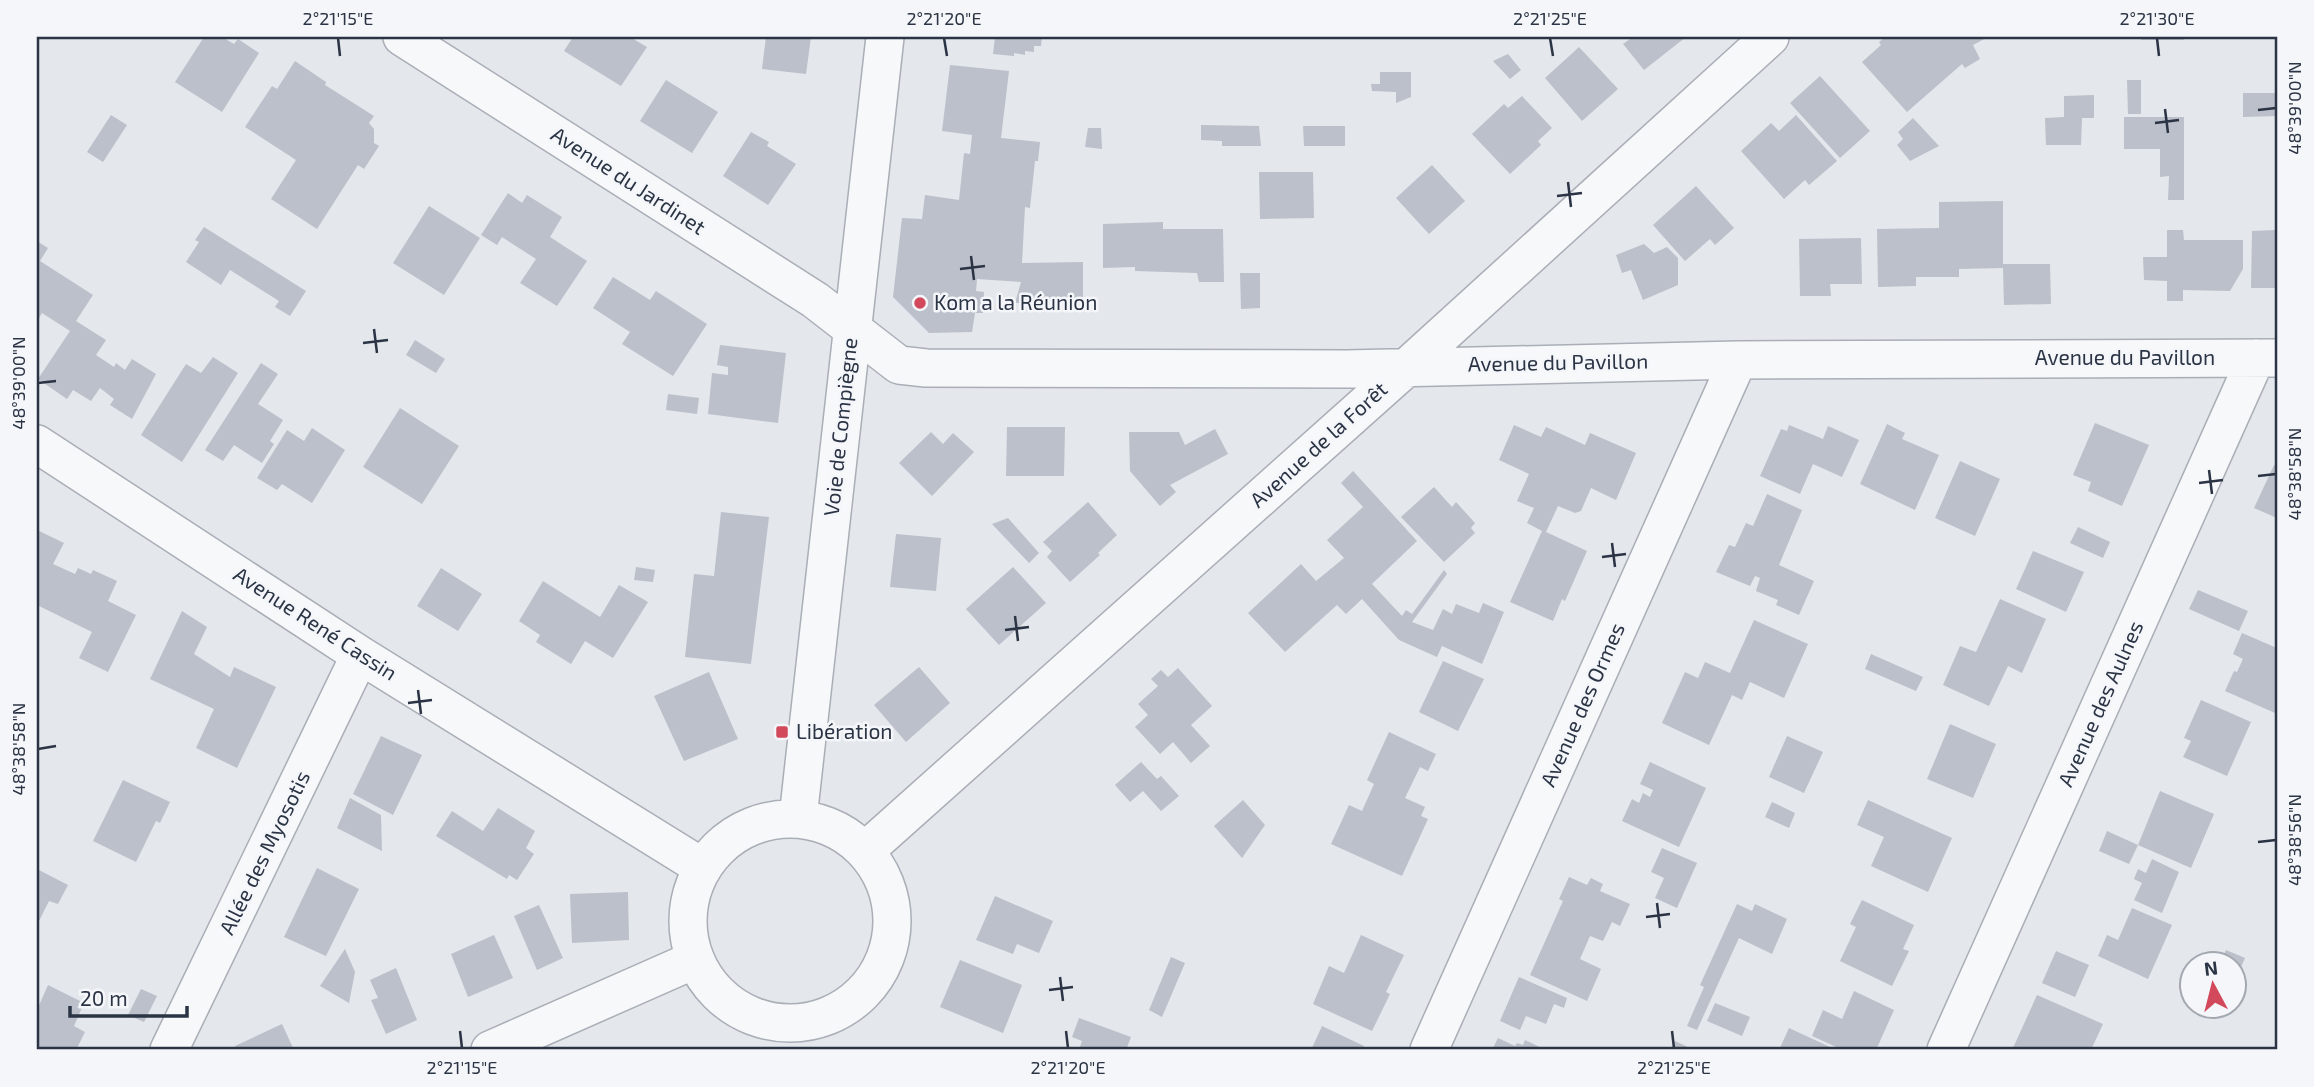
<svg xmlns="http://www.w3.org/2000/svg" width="2314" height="1087" viewBox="0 0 2314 1087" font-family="'Exo 2',sans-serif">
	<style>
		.building { fill: #bbc0ca }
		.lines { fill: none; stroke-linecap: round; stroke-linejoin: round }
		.minor-casing { stroke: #a9aeb7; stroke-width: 40 }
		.minor { stroke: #f7f8fa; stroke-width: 37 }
		.ticks { fill: none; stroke: #2b3445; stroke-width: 2.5 }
		.poi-dot { fill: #d1495b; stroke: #f4f6f9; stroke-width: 2.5 }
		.labels { text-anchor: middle; stroke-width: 5; stroke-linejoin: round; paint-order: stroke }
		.street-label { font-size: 21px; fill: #2b3445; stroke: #f4f6f9 }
		.poi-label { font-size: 21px; fill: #2b3445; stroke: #f4f6f9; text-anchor: start }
		.neatline { fill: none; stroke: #2b3445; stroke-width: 2.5 }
		.ticks-label { font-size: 18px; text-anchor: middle; fill: #2b3445 }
	</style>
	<rect width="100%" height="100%" fill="#e4e7ec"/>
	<path class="building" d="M204 37H222L234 44 238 39 259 53 222 112 175 82Z
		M573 37H630L647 47 621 86 564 51Z
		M766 37H811L806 74 762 69Z
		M995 37H1042L1041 46H1034V52L1025 51V55L1014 53V56L993 54Z
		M1633 37H1686L1644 70 1623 44Z
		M1885 37H1988L1973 45 1980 59 1965 68 1962 64 1907 112 1862 62 1881 45 1879 42Z
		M2141 37H2184V40H2141Z
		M1579 47 1618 89 1582 121 1545 78Z
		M1508 54 1521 70 1510 79 1493 61Z
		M295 61 326 82 325 85 374 116 369 123 374 129V143L379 146 364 169 358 165 317 229 271 199 296 160 245 127 272 86 277 89Z
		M950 65 1009 71 1001 138 1040 142 1038 161H1035L1030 208 1025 207 1022 263 1083 262V302L1015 303 1021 282 977 279 976 291 984 292 983 313H975L972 332 929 333 893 297 902 218 922 219 925 195 959 200 964 153 970 154 972 135 942 131Z
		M1380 72H1411V97L1396 103V92L1372 91 1371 84H1380Z
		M1820 76 1870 131 1840 158 1790 103Z
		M666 80 718 112 692 153 640 121Z
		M2127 80H2141V114H2128Z
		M2243 93H2277V116L2243 117Z
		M2094 95V118H2082L2081 145H2046L2045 118 2064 117V96Z
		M1522 96 1552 128 1538 141 1541 145 1510 174 1472 134 1504 104 1508 108Z
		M111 115 127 125 103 162 87 152Z
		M1796 115 1837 161 1809 185 1805 180 1784 199 1741 151 1771 123 1779 131Z
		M2124 117H2184V200H2168L2169 176 2160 177V149H2124Z
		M1913 118 1939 146 1910 161 1897 145 1903 139 1898 132Z
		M1201 125 1259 126 1261 146H1222V141L1201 140Z
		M1303 126H1345V146H1304Z
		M1088 128H1101L1102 149 1085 147Z
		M751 132 769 142 767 146 796 164 768 205 723 176Z
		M1432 165 1465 201 1429 234 1396 198Z
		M1259 172H1313L1314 218 1260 219Z
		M1696 186 1734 228 1715 245 1710 239 1685 261 1653 225Z
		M508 193 522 203 527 195 562 217 550 237 587 261 557 306 520 283 536 259 502 237 497 245 481 235Z
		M2003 201V264H2050L2051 304 2004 305 2003 268 1959 269V277H1916V286L1878 287 1877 229 1939 228V202Z
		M429 206 480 238 444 295 393 263Z
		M1163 222V229H1223L1224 282H1199L1197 273 1135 271V267L1103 268V224Z
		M204 227 306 291 290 316 275 307 279 301 230 270 221 285 186 262 199 242 195 240Z
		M2167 230H2183L2184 240H2243V269L2230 291 2183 290V301H2167V281L2144 280 2143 257H2167Z
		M2276 230 2277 288H2251L2252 231Z
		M1861 238 1862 284H1830L1831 296H1800L1799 239Z
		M37 241 48 248 40 261 93 295 76 321 106 340 96 355 114 367 116 363 125 370 132 359 156 374 132 419 110 405 114 399 100 388 91 401 73 390 67 399 38 379 70 331 42 313 37 321Z
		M1644 244 1654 253 1667 247 1678 258V285L1643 300 1631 270 1622 273 1616 255Z
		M1240 273H1260V308L1241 309Z
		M613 277 650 300 656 291 707 324 673 376 622 344 630 332 593 308Z
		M415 340 445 359 436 373 406 355Z
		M720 345 786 353 778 423 708 414 712 373 728 375V367L717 365Z
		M213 357 238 373 182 462 141 435 186 364 201 373Z
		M261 363 278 374 258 404 283 420 270 441 274 444 262 463 234 445 223 461 205 450Z
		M668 394 699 398 697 414 666 410Z
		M400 408 459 446 422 504 363 467Z
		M2095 423 2149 445 2122 506 2088 491 2091 482 2073 475Z
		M1887 424 1905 433 1902 439 1939 455 1915 510 1860 484Z
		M1514 425 1541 437 1546 427 1585 445 1590 433 1636 453 1616 500 1591 488 1581 511 1575 513 1558 506 1546 532 1587 551 1565 601 1562 599 1553 621 1510 602 1542 531 1527 523 1534 508 1517 501 1529 474 1499 460Z
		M1789 425 1823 439 1828 426 1859 440 1842 477 1813 464 1800 494 1760 476 1781 429 1787 431Z
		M1007 427H1065L1064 476H1006Z
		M312 428 345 450 312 503 282 484 277 490 257 478 287 430 304 441Z
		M1215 429 1228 454 1170 485 1176 492 1160 506 1130 471 1129 432H1179L1185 445Z
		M931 432 943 444 953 433 974 452 932 496 899 463Z
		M1960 461 2000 479 1975 536 1935 518Z
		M2274 465 2277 467V518L2254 508Z
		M1353 471 1417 541 1372 584 1402 616 1406 610 1412 614 1444 570 1447 574 1412 622 1433 630 1443 609 1452 614 1456 604 1479 613 1483 603 1504 612 1482 664 1442 646 1437 657 1399 640 1362 599 1346 614 1337 605 1285 652 1248 613 1301 564 1316 581 1344 558 1327 540 1363 507 1341 483Z
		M1434 487 1452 507 1456 502 1475 523 1471 528 1475 533 1444 562 1401 517Z
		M1767 494 1802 510 1779 565 1814 581 1799 615 1776 605 1778 600 1756 591 1760 578 1755 576 1750 586 1716 572 1729 545 1735 547 1746 523 1753 526Z
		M1088 502 1117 535 1098 553 1100 555 1070 582 1047 557 1052 551 1043 542Z
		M721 512 769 517 751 664 685 657 694 574 714 576Z
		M1008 518 1039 553 1029 563 992 524Z
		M2078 527 2110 542 2103 558 2070 543Z
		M37 530 64 543 53 564 75 574 78 568 91 574 93 570 117 581 108 601 136 615 108 672 79 658 92 632 37 605Z
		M896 534 941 538 936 591 890 587Z
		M2033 551 2084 572 2066 612 2016 589Z
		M636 567 655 570 653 582 634 580Z
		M1013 567 1046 603 999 645 966 609Z
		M441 568 482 594 458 631 417 606Z
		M543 581 600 617 619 585 648 602 613 658 585 641 571 664 536 642 540 635 519 621Z
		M2198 590 2248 611 2239 631 2189 609Z
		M2000 599 2046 619 2022 673 2008 666 1989 706 1943 685 1960 646 1976 652Z
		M182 611 207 627 194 654 230 677 234 667 276 687 237 768 196 748 214 709 150 679Z
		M1754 620 1808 644 1784 698 1750 682 1742 700 1732 695 1709 745 1662 723 1685 672 1698 678 1705 662 1730 673Z
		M2242 633 2277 648V708L2275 713 2225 691 2234 671 2237 672 2243 659 2233 654Z
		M1871 654 1923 677 1916 691 1865 669Z
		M1443 661 1484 679 1458 731 1419 712Z
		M919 667 950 703 906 742 874 705Z
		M1178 668 1212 706 1191 725 1210 746 1191 763 1173 742 1160 754 1135 727 1148 715 1138 704 1158 686 1151 679 1161 670 1168 677Z
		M709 672 738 739 684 761 654 696Z
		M2201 700 2251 722 2227 776 2183 757 2191 741 2184 738Z
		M1950 724 1996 744 1973 798 1927 779Z
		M1389 732 1436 754 1428 771 1420 767 1405 798 1425 807 1421 816 1428 819 1402 876 1331 844 1349 805 1362 811 1374 784 1367 780Z
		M381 736 422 755 393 815 353 794Z
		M1787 736 1823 752 1804 793 1769 777Z
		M1141 762 1157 779 1161 776 1179 796 1161 811 1143 791 1130 802 1115 785Z
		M1650 762 1706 788 1679 847 1622 821 1632 799 1639 803 1643 793 1650 797 1653 790 1640 784Z
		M123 780 170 802 160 823 156 821 136 862 93 841Z
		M2160 791 2214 814 2191 868 2138 845Z
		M350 798 381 815 382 851 337 828Z
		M1243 800 1265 825 1242 858 1214 826Z
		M1868 800 1952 838 1928 892 1871 866 1884 837 1857 825Z
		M1772 802 1795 813 1789 828 1765 817Z
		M498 808 535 831 526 848 534 854 517 880 509 875 507 879 436 836 452 811 483 831Z
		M2107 831 2138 845 2129 864 2099 851Z
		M1662 848 1697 863 1677 908 1655 898 1664 878 1651 872Z
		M2152 859 2179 872 2162 913 2134 900 2142 883 2134 879 2138 869 2146 873Z
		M317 868 359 889 326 956 284 937Z
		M37 869 68 885 58 904 49 901 37 925Z
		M1569 877 1587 885 1591 878 1603 884 1600 891 1630 904 1620 926 1612 922 1603 941 1590 936 1580 959 1601 969 1587 1001 1530 975 1563 901 1559 899Z
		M628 892 629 940 572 943 570 894Z
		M995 896 1053 921 1039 953 1017 944 1013 954 976 940Z
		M1862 900 1914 925 1903 949 1909 951 1892 986 1840 961 1856 927 1850 924Z
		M1737 904 1752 911 1755 904 1787 919 1772 954 1739 938 1697 1030 1687 1026 1704 987 1700 985Z
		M539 905 563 958 537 970 514 916Z
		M2132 908 2172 925 2148 979 2098 956 2107 935 2118 940Z
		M494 935 513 978 468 997 451 954Z
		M1361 935 1404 955 1386 992 1390 994 1372 1031 1313 1004 1329 966 1344 973Z
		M345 949 355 972 349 1003 320 986Z
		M2226 950 2245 958 2234 983V964H2220Z
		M2056 951 2089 965 2075 997 2042 983Z
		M1171 957 1185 963 1162 1017 1149 1010Z
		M960 960 1022 985 1003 1033 940 1007Z
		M396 968 417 1020 386 1034 371 1000 378 998 370 980Z
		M1519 977 1567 998 1564 1008 1554 1004 1546 1024 1526 1016 1520 1030 1500 1021Z
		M48 985 84 1003 74 1026 85 1032 76 1050H37V1010Z
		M141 989 157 996 144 1022 128 1015Z
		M1854 991 1894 1010 1876 1050H1843L1812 1036 1823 1010 1842 1019Z
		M2037 995 2103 1024 2091 1050H2017L2013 1048Z
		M1715 1003 1750 1017 1742 1036 1707 1021Z
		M1079 1018 1131 1037 1126 1050H1079L1082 1041 1072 1037Z
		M282 1024 294 1050H237L235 1046Z
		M1322 1026 1364 1046 1362 1050H1311Z
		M1789 1028 1830 1047 1828 1050H1779Z
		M1498 1038 1515 1046 1517 1043 1523 1045 1525 1040 1546 1050H1492Z
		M1675 1041 1690 1048 1689 1050H1670Z"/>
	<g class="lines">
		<defs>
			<path id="minor" d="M402 37 815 300 899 365 926 368 1347 369 1738 360 2277 358
				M37 444 360 655 702 867
				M798 818 885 37
				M688 921a102 102 0 1 1 204 0a102 102 0 1 1-204 0Z
				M865 851 1407 367 1770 37
				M169 1050 360 655
				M490 1050 694 960
				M1429 1050 1738 360
				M1946 1050 2256 358"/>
		</defs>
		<use href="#minor" class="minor-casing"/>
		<use href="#minor" class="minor"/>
	</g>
	<path class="ticks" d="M338 38 340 56M944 38 947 56M1550 38 1553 56M2157 38 2159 56M2165 109 2168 133M2258 110 2276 108M2155 123 2179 120M1568 182 1571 207M1557 196 1582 193M971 256 974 280M960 269 985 266M374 329 377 353M363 343 388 340M38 383 56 381M2209 470 2212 494M2258 476 2276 474M2199 483 2223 480M1612 543 1615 567M1602 557 1626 554M1015 616 1018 641M1005 630 1029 627M418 690 421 714M408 703 432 700M38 749 56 746M2258 842 2276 840M1657 903 1660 928M1646 917 1670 914M1060 977 1063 1001M1049 990 1073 987M460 1031 462 1048M1066 1031 1068 1048M1672 1031 1674 1048"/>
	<g class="poi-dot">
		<circle cx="920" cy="303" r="7"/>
		<rect x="775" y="725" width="14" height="14" rx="3.5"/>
	</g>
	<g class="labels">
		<g class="street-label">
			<text transform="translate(628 181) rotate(33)" y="7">Avenue du Jardinet</text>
			<text x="2125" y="365">Avenue du Pavillon</text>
			<text transform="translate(1558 363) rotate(-1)" y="7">Avenue du Pavillon</text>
			<text transform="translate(841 427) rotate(-84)" y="7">Voie de Compiègne</text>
			<text transform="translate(1319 445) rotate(-42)" y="7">Avenue de la Forêt</text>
			<text transform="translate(315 624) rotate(33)" y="7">Avenue René Cassin</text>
			<text transform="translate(2101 704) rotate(-66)" y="7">Avenue des Aulnes</text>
			<text transform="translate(1583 705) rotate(-66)" y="7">Avenue des Ormes</text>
			<text transform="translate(265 853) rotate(-64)" y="7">Allée des Myosotis</text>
		</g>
		<g class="poi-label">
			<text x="934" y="310">Kom a la Réunion</text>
			<text x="796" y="739">Libération</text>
		</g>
	</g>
	<rect width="2314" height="1087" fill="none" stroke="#f4f6f9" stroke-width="77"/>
	<g transform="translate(2213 985) rotate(353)"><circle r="33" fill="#f4f6f9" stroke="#a4a8b1" stroke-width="2"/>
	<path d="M0-5L12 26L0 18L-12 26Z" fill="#d1495b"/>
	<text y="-10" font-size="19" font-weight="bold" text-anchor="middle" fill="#2b3445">N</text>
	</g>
	<path d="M70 1006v10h117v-10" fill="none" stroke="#2b3445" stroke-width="3.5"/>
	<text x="80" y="1006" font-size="21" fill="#2b3445" stroke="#f4f6f9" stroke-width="5" paint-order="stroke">20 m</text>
	<rect x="38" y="38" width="2238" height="1010" class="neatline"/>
	<g class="ticks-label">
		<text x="338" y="25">2°21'15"E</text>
		<text x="944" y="25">2°21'20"E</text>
		<text x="1550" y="25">2°21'25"E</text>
		<text x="2157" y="25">2°21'30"E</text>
		<text transform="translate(2295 108) rotate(-90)" y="6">48°39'00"N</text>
		<text transform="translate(19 383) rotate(-90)" y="6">48°39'00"N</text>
		<text transform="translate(2295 474) rotate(-90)" y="6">48°38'58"N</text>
		<text transform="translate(19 749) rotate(-90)" y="6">48°38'58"N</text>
		<text transform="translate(2295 840) rotate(-90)" y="6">48°38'56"N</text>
		<text x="462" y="1074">2°21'15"E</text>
		<text x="1068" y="1074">2°21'20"E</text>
		<text x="1674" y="1074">2°21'25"E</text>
	</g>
</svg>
